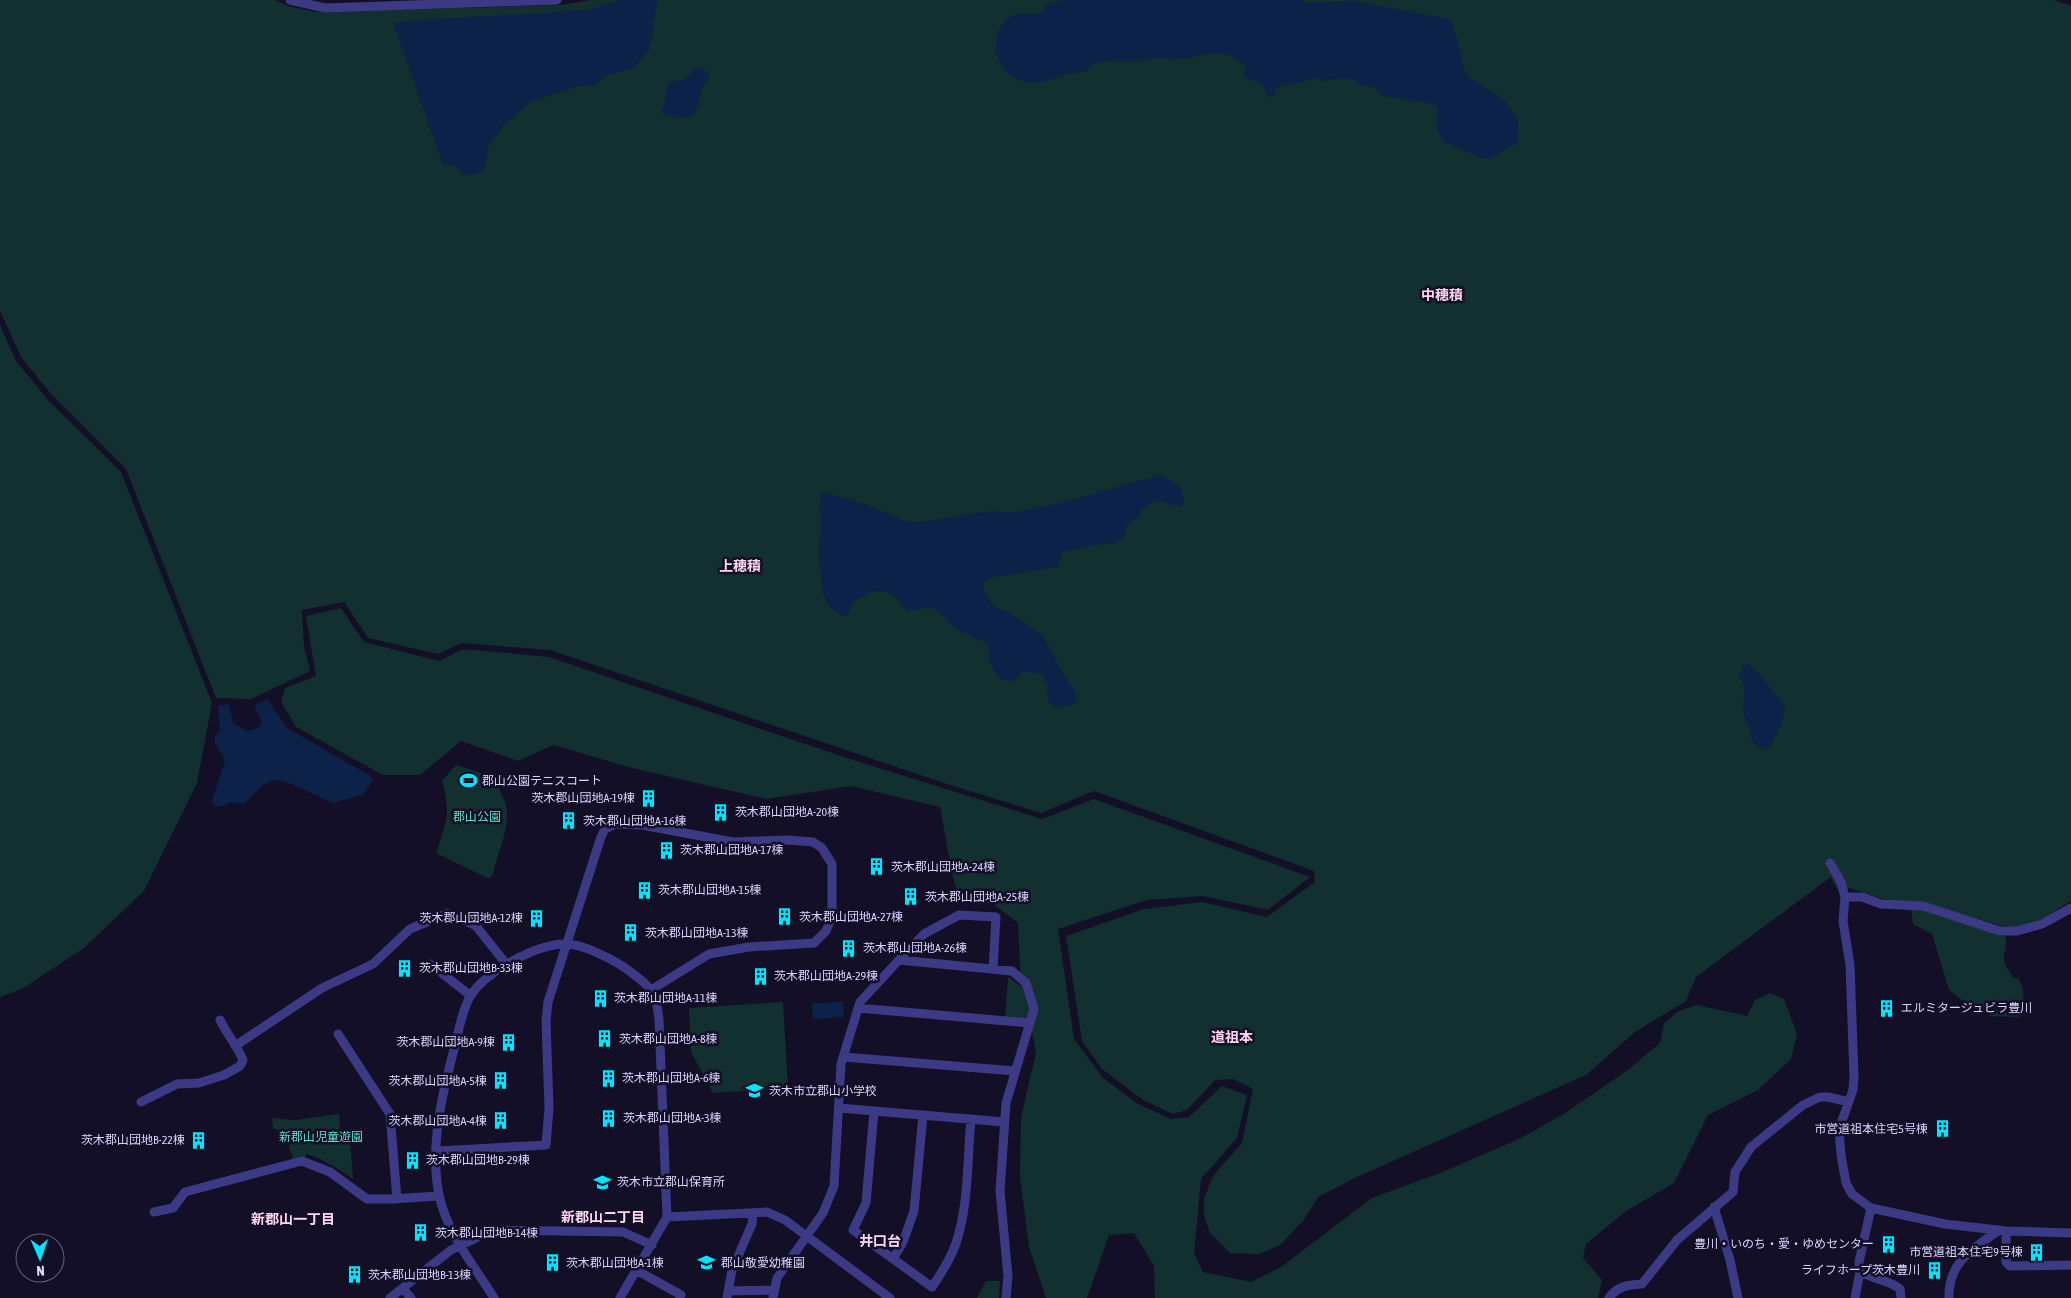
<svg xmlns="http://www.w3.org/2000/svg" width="2071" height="1298" viewBox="0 0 2071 1298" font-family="'Asap Condensed','Noto Sans JP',sans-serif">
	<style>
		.green { fill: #12302f }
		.water { fill: #0c2248 }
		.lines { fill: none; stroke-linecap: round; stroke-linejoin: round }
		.minor { stroke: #3d3a85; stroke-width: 9 }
		.labels { text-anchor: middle; stroke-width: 5; stroke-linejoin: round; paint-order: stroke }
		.poi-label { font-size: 12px; fill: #d9d4ff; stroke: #130f26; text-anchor: start }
		.park-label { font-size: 12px; fill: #5fe0c0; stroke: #130f26 }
		.neighbourhood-label { font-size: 14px; font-weight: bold; fill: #ffd6f0; stroke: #130f26 }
	</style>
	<rect width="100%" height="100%" fill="#130f26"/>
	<path class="green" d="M0 0H275L288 6 316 12 560 5 591 0H2054L2071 6V901L2039 921 2016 927 1999 925 1923 903 1884 899 1849 888 1837 889 1831 877 1696 977 1686 1001 1635 1032 1586 1075 1357 1177 1318 1197 1303 1221 1280 1245 1259 1254 1230 1253 1210 1233 1204 1216V1198L1213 1176 1242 1143 1253 1089 1233 1079 1215 1080 1187 1110 1173 1114 1143 1100 1102 1069 1082 1041 1066 936 1144 909 1202 902 1267 917 1315 882 1314 871 1094 791 1041 813 944 783 550 650 461 643 438 654 368 638 344 602 302 610 304 647 310 671 251 699 216 698 126 469 52 395 21 357 0 311Z
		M0 325 16 361 48 400 121 472 212 703 197 783 144 891 84 948 22 989 0 997Z
		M341 608 364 642 439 661 463 649 549 657 841 756 1042 819 1094 799 1310 877 1268 910 1203 896 1147 900 1058 929 1074 1039 1103 1078 1138 1104 1171 1119 1189 1117 1222 1086 1247 1095 1237 1138 1201 1179 1194 1253 1203 1272 1251 1282 1281 1267 1372 1198 1440 1173 1519 1139 1562 1115 1628 1070 1660 1043 1664 1023 1679 1011 1697 1005 1747 1016 1755 1000 1770 993 1784 999 1797 1034 1791 1059 1758 1090 1708 1115 1674 1183 1626 1211 1586 1244 1583 1258 1602 1280 1598 1298H1155L1154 1266 1134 1233 1109 1235 1087 1298H1046L1029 1247 1020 1177 1021 1117 1036 1053 1029 1015 1025 1018H1005L1008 977 1021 986 1018 923 993 904 959 899 952 873 940 807 851 786 766 799 632 768 553 745 518 761 461 741 420 775H383L296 727 281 702 285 688 316 676 306 616Z
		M456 765 493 777C498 788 507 801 507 813 508 833 497 855 493 874L489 879 436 853C447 821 451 814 442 781Z
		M1911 909 1922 910 2006 937C2007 947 2001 958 2006 966 2008 971 2011 972 2012 977L2019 979 2023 989 2024 1008 2018 1017 1991 1016 1971 1007 1949 990 1932 934 1913 924Z
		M783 1002 788 1088 713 1093 691 1052 689 1008Z
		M339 1114 340 1129H345L347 1139 350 1140 353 1179C339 1169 325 1160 307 1154L304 1159H293L285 1134 273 1128 272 1118 295 1120Z
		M986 1281H1000L999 1298H977Z"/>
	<path class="water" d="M620 0H658L649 50 635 67 605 76 594 86H578L530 102 501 128 487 149V160L482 171 473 175H465L454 165H443L393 22 588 10Z
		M1063 0H1300L1305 3 1355 1 1448 19 1453 24 1466 75 1504 100 1517 117 1519 141 1490 159 1481 158 1443 141 1436 127 1438 113 1436 104 1381 96 1374 87 1358 84 1355 79H1331L1328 81H1321L1315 77C1301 85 1290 82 1276 87L1275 96 1268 97 1262 84 1243 75 1246 66C1241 62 1235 57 1229 55 1206 47 1184 67 1160 57 1140 64 1117 58 1096 63 1091 65 1088 70 1084 72 1079 73 1073 73 1068 74 1056 76 1045 84 1032 83 1005 80 989 56 999 31 1001 27 1006 18 1011 16 1018 12 1026 14 1033 14 1036 14 1041 12 1044 11V6Z
		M696 68H704L709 78C698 91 701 101 694 114L685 118 663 114 661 110 665 104 666 87 670 83 686 78Z
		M1159 475C1173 481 1184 486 1184 502L1181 506H1174L1157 499 1141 510V516L1127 524 1124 538 1113 544 1105 543 1062 552 1058 567 994 577 984 582 983 591 995 607 1010 613 1042 635 1064 675 1076 693 1077 701C1069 707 1064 708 1054 707L1049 702 1047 691 1049 686 1042 674 1021 671 1020 676 1011 682 998 677 989 660 990 650 983 641 958 630 933 607C924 607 916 611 907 611 887 584 878 587 852 603L849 612 845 617 828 606 822 590 819 550 821 536 820 497 823 492 863 503 905 521 918 522 993 511 1011 513 1062 503Z
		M1745 664H1750L1785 705C1786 714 1775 740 1769 748L1763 749 1753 743C1751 738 1751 732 1749 727 1746 721 1743 715 1743 708 1744 693 1748 693 1740 677L1742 667Z
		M267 699 287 728 369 775 373 781 362 795 333 803 289 783 278 780 271 781 262 786 244 804 231 802 223 806 216 807 212 801 225 761 215 743V736L220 731 218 706 229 704 233 723 247 731 258 728 262 723 254 706Z
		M843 1002 844 1017 813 1019 812 1003Z"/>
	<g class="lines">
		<path class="minor" d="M290 0 325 8 557 0
			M1830 863 1841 882 1845 897 1843 921 1850 965 1854 1076 1853 1090 1839 1129 1841 1155 1846 1183 1852 1194 1871 1208 1945 1224 2006 1231 2071 1233
			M1845 897H1862L1881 904 1923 906 2000 931H2017L2042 924 2071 908
			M899 960 924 934 959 915 996 917 993 969
			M430 964 471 996
			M858 1008 1030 1023
			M338 1034 390 1114 397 1199
			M235 1046 322 988 373 964 410 929 448 913 476 926 507 965
			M844 1057 1015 1071
			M141 1102 177 1084 199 1083 224 1075 240 1066 243 1060C237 1046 227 1034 220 1020
			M839 1108 1004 1122
			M874 1111 866 1203 853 1230 932 1287C941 1274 949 1261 955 1246 969 1207 967 1161 971 1119
			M436 1151 546 1145 549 1108 546 1021 548 1002 601 837 605 829 616 824 642 825 733 842 787 840 813 842 822 848 832 864V917L826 931 814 943 749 947 709 954 651 990
			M1714 1207 1730 1260 1738 1298
			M1871 1208 1859 1262 1860 1271C1872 1280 1888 1279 1900 1289L1901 1298
			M154 1212 173 1208 185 1192 302 1161 330 1172 367 1199H392L439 1196
			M667 1217 767 1212 785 1220 890 1298
			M2006 1231V1262L2010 1266 2071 1265
			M893 1259 903 1242 914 1211 923 1115
			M638 1271 681 1295 680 1298
			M403 1289 411 1298
			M728 1291 775 1290
			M390 1298 451 1250 493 1230 623 1232 652 1245
			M494 1298C474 1266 447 1233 439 1195 429 1145 443 1090 456 1042 459 1027 463 1008 471 995 487 971 537 944 565 944 581 944 598 953 612 960 622 965 643 980 651 990 656 997 658 1010 659 1019L667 1217 620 1298
			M727 1298 732 1270 752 1224 753 1213
			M773 1298 777 1278 823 1213 834 1186 841 1064 860 1002 899 960 1012 971 1026 983 1034 1009 1006 1103 1000 1191 1008 1276 1006 1298
			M1609 1298C1617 1286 1628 1285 1642 1284L1677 1240 1733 1192 1735 1172 1751 1147 1803 1105 1820 1097H1828L1849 1102
			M1855 1298 1860 1271
			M1949 1298C1948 1262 1973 1249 1999 1230"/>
	</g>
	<defs>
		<symbol id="stadium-bare" viewBox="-9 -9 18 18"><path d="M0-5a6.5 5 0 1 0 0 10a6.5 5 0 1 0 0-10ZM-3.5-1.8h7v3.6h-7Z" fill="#00e5ff" stroke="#130f26" stroke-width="2.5" paint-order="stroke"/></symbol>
		<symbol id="building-bare" viewBox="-9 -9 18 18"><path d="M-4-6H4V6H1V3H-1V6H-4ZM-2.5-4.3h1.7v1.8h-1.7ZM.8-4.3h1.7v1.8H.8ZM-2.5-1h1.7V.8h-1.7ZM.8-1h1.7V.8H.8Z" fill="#00e5ff" stroke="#130f26" stroke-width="2.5" paint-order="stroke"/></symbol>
		<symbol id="school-bare" viewBox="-9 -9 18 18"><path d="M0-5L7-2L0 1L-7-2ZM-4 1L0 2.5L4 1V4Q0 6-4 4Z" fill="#00e5ff" stroke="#130f26" stroke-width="2.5" paint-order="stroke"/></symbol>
	</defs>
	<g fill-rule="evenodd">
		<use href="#stadium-bare" x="456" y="768" width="25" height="25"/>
		<use href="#building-bare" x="636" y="786" width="25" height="25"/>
		<use href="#building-bare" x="708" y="800" width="25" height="25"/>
		<use href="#building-bare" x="556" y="808" width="25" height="25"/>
		<use href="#building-bare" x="654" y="838" width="25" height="25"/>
		<use href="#building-bare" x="864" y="854" width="25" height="25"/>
		<use href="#building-bare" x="632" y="878" width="25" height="25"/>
		<use href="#building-bare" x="898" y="884" width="25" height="25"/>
		<use href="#building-bare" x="772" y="904" width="25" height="25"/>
		<use href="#building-bare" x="524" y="906" width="25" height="25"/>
		<use href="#building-bare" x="618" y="920" width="25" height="25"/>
		<use href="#building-bare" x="836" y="936" width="25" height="25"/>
		<use href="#building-bare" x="392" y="956" width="25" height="25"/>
		<use href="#building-bare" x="748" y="964" width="25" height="25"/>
		<use href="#building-bare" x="588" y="986" width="25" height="25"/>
		<use href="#building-bare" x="1874" y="996" width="25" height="25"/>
		<use href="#building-bare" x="592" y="1026" width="25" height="25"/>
		<use href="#building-bare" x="496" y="1030" width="25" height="25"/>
		<use href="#building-bare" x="596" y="1066" width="25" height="25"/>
		<use href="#building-bare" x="488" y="1068" width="25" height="25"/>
		<use href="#school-bare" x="742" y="1078" width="25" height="25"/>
		<use href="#building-bare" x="596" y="1106" width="25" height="25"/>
		<use href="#building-bare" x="488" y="1108" width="25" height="25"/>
		<use href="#building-bare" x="1930" y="1116" width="25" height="25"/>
		<use href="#building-bare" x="186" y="1128" width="25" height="25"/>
		<use href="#building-bare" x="400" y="1148" width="25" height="25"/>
		<use href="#school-bare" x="590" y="1170" width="25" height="25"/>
		<use href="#building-bare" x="408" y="1220" width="25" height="25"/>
		<use href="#building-bare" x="1876" y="1232" width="25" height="25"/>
		<use href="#building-bare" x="2024" y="1240" width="25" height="25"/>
		<use href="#building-bare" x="540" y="1250" width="25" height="25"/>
		<use href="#school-bare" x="694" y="1250" width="25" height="25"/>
		<use href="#building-bare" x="1922" y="1258" width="25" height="25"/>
		<use href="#building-bare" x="342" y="1262" width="25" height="25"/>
	</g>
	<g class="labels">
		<g class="poi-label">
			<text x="482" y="785">郡山公園テニスコート</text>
			<text x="635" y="802" text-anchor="end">茨木郡山団地A-19棟</text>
			<text x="735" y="816">茨木郡山団地A-20棟</text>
			<text x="583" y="825">茨木郡山団地A-16棟</text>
			<text x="680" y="854">茨木郡山団地A-17棟</text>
			<text x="891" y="871">茨木郡山団地A-24棟</text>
			<text x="658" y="894">茨木郡山団地A-15棟</text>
			<text x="925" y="901">茨木郡山団地A-25棟</text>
			<text x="799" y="921">茨木郡山団地A-27棟</text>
			<text x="523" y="922" text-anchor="end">茨木郡山団地A-12棟</text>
			<text x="645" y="937">茨木郡山団地A-13棟</text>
			<text x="863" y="952">茨木郡山団地A-26棟</text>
			<text x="419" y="972">茨木郡山団地B-33棟</text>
			<text x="774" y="980">茨木郡山団地A-29棟</text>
			<text x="614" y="1002">茨木郡山団地A-11棟</text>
			<text x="1901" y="1012">エルミタージュビラ豊川</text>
			<text x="619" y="1043">茨木郡山団地A-8棟</text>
			<text x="495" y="1046" text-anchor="end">茨木郡山団地A-9棟</text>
			<text x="622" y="1082">茨木郡山団地A-6棟</text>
			<text x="487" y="1085" text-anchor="end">茨木郡山団地A-5棟</text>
			<text x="769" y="1095">茨木市立郡山小学校</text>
			<text x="623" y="1122">茨木郡山団地A-3棟</text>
			<text x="487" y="1125" text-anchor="end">茨木郡山団地A-4棟</text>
			<text x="1928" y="1133" text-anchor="end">市営道祖本住宅5号棟</text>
			<text x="185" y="1144" text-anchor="end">茨木郡山団地B-22棟</text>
			<text x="426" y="1164">茨木郡山団地B-29棟</text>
			<text x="617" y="1186">茨木市立郡山保育所</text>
			<text x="435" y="1237">茨木郡山団地B-14棟</text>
			<text x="1874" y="1248" text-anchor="end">豊川・いのち・愛・ゆめセンター</text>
			<text x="2023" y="1256" text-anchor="end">市営道祖本住宅9号棟</text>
			<text x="566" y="1267">茨木郡山団地A-1棟</text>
			<text x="721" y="1267">郡山敬愛幼稚園</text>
			<text x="1920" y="1274" text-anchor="end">ライフホープ茨木豊川</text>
			<text x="368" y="1279">茨木郡山団地B-13棟</text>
		</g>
		<g class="park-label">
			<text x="477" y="821">郡山公園</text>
			<text x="321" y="1141">新郡山児童遊園</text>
		</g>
		<g class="neighbourhood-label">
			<text x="1442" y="300">中穂積</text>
			<text x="740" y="571">上穂積</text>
			<text x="1232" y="1042">道祖本</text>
			<text x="603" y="1222">新郡山二丁目</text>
			<text x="293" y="1224">新郡山一丁目</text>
			<text x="880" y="1246">井口台</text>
		</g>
	</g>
	<g transform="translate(40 1258) rotate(178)"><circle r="24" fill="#130f26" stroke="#625e7d"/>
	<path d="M0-4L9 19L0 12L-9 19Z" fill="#00e5ff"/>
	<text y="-8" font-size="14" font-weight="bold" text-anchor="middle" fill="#d9d4ff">N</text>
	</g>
</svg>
